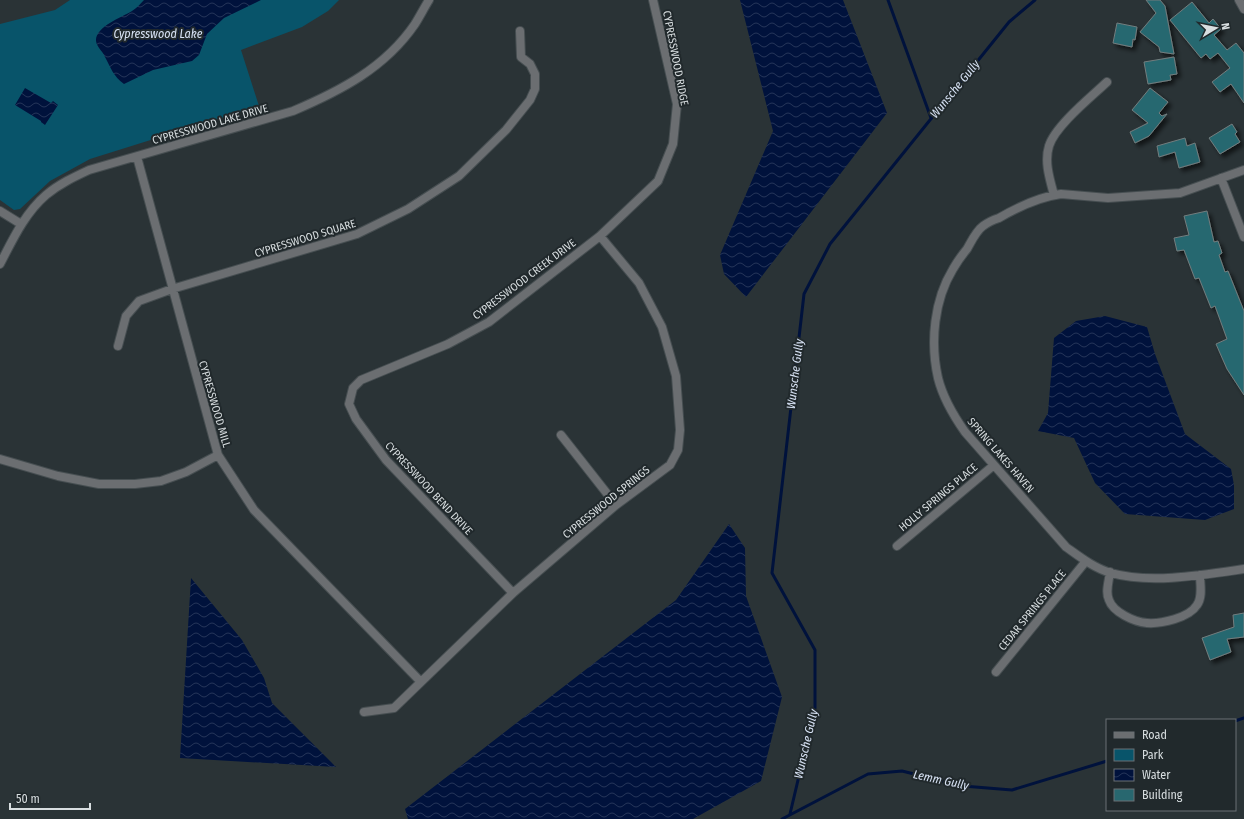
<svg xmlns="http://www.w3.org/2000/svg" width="1244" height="819" viewBox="0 0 1244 819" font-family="'Fira Sans Condensed',sans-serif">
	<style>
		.green { fill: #08546a }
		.water { fill: url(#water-waves) }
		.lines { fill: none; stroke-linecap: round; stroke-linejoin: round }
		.stream { stroke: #00123c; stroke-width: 3 }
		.building { fill: #28676f; stroke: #727d7e; filter: url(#shadow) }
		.street-casing { stroke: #464e51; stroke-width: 10 }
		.street { stroke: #6b6e71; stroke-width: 8 }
		.labels { text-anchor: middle; stroke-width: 4; stroke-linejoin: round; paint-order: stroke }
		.street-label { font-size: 11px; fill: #d8dee0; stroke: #21292c }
		.water-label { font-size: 12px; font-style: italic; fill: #d8e3f5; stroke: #21292c }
	</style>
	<defs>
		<pattern id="water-waves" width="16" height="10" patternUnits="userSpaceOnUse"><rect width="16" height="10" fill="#00123c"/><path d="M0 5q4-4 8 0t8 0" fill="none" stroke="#243458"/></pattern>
		<filter id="shadow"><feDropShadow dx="3.5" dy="3.5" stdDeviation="2" flood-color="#0009"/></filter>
	</defs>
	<rect width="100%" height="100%" fill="#2a3336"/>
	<path class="green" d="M70 0H339L328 11 302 27 241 50 259 106 90 159 50 181 20 209 14 210 0 200V24L55 10Z"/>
	<path class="water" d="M144 0H261L224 18 207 34 199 55 192 61 153 70 124 84C113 76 111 68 105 57 103 51 97 48 96 41 95 27 122 17 132 11 137 8 140 4 144 0Z
		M740 0H843L887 113 746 297 724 274 720 255 773 131Z
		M25 88 51 103 53 101 58 105 45 125 41 122V121L15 105Z
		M1105 316 1147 327 1155 354 1185 434 1231 469 1234 485V509L1205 520 1125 514 1095 483 1074 438 1038 431 1048 413 1054 338 1076 321Z
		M729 524 745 548 746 596 782 697 761 781 693 819H408L405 809 676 600Z
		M191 578 242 640 264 678 272 703 336 767 180 758Z"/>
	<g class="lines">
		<path class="stream" d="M888 0 931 118
			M1235 721 1244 718
			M790 814 815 708V650L772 573 804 294 830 244 1009 22 1035 0
			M782 819 868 774 902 771 963 786 1012 790 1107 761"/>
	</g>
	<path class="building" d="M1146 0H1160L1165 6 1174 54 1160 52 1159 47 1140 32 1156 13Z
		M1192 2 1209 23 1213 19 1221 29 1214 35 1227 50 1236 43 1244 53V103L1231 84 1220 92 1212 82 1230 68 1218 53 1210 59 1206 54 1201 58 1170 20Z
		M1117 23 1137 27 1135 40 1133 39 1132 47 1113 43Z
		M1174 57 1177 74 1170 75 1171 80 1148 84 1144 62Z
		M1150 88 1168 102 1159 113 1162 116 1167 114 1149 136 1135 143 1130 132 1148 123 1132 110Z
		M1232 124 1237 132 1235 134 1240 142 1220 154 1209 138Z
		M1185 138 1187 146 1195 143 1200 162 1179 168 1175 152 1159 157 1157 146Z
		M1207 211 1214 242 1218 241 1222 253 1219 255 1225 272 1228 271 1244 311V395L1227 369 1216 344 1227 339 1215 306 1211 308 1199 278 1195 279 1184 250 1177 251 1174 238 1189 235 1184 216Z
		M1244 613V637L1227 639 1231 652 1210 660 1202 638 1234 627 1233 615Z"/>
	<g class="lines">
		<defs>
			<path id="street" d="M1239 0 1244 9
				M137 157 218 455 254 510 421 682
				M1244 170 1180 193 1108 198 1061 194C1038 197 1018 207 999 218 993 220 987 223 983 226 976 231 971 242 967 249 962 255 957 262 953 269 934 300 930 342 938 378 943 398 953 415 965 432L1066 547C1080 557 1094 568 1111 573 1150 584 1203 575 1244 569
				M1221 178 1244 237
				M1054 195C1050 180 1044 162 1049 146 1055 126 1091 97 1107 82
				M0 211 21 224
				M0 264C13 239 25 213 46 195 59 184 74 177 89 170L293 111C340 91 385 68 415 24 420 16 424 8 429 0
				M118 346 126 316 139 301 172 289 357 234 408 209 459 176 506 130 530 100 535 89V74L530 64 521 57 520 31
				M561 435 616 505
				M0 459 58 476 99 484H135L161 481 186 472 218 455
				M897 546 994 465
				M1110 572C1109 581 1105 592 1109 600 1113 612 1134 622 1147 623 1161 624 1189 618 1197 605 1203 597 1200 584 1200 575
				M513 593 386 460 356 419 349 404 353 388 361 380 448 344 489 322 600 236 658 181 673 144 677 104 653 0
				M996 672 1086 561
				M364 712 394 708 513 593 616 505 670 465 678 450 680 430 676 376 662 327 639 283 600 236"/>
		</defs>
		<use href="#street" class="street-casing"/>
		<use href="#street" class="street"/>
	</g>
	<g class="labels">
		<g class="street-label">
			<text transform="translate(676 58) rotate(79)" y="4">CYPRESSWOOD RIDGE</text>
			<text transform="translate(210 124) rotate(-16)" y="4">CYPRESSWOOD LAKE DRIVE</text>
			<text transform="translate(305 238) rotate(-17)" y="4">CYPRESSWOOD SQUARE</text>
			<text transform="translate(524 279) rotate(-37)" y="4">CYPRESSWOOD CREEK DRIVE</text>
			<text transform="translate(215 404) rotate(74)" y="4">CYPRESSWOOD MILL</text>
			<text transform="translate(1001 455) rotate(49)" y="4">SPRING LAKES HAVEN</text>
			<text transform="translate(429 488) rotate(47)" y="4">CYPRESSWOOD BEND DRIVE</text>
			<text transform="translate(938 497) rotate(-40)" y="4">HOLLY SPRINGS PLACE</text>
			<text transform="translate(606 502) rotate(-39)" y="4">CYPRESSWOOD SPRINGS</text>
			<text transform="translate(1032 610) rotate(-51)" y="4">CEDAR SPRINGS PLACE</text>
		</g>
		<g class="water-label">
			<text x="158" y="38">Cypresswood Lake</text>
			<text transform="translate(955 89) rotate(-51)" y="4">Wunsche Gully</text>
			<text transform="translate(795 374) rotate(-83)" y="4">Wunsche Gully</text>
			<text transform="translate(806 744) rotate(-77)" y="4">Wunsche Gully</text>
			<text transform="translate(941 780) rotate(12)" y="4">Lemm Gully</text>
		</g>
	</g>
	<rect x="1106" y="719" width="130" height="92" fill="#21292c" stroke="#6a7174"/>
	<rect x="1114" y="732" width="20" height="6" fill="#6b6e71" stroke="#6a7174"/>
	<text x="1142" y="739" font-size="12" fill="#d8dee0">Road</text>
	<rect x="1114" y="749" width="20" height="12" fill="#08546a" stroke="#6a7174"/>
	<text x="1142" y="759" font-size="12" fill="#d8dee0">Park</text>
	<rect x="1114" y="769" width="20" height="12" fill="url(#water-waves)" stroke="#6a7174"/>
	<text x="1142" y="779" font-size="12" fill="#d8dee0">Water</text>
	<rect x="1114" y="789" width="20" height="12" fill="#28676f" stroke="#6a7174"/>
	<text x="1142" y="799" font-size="12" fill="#d8dee0">Building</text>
	<g transform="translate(1216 28) rotate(80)" stroke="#21292c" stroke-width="3" paint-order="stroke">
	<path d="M0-3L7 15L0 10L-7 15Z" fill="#d8dee0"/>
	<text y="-6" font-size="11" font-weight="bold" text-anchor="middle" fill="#d8dee0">N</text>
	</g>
	<path d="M10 803v6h80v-6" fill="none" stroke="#d8dee0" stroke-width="2"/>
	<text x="16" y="803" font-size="12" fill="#d8dee0" stroke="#21292c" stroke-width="3" paint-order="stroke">50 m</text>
</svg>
